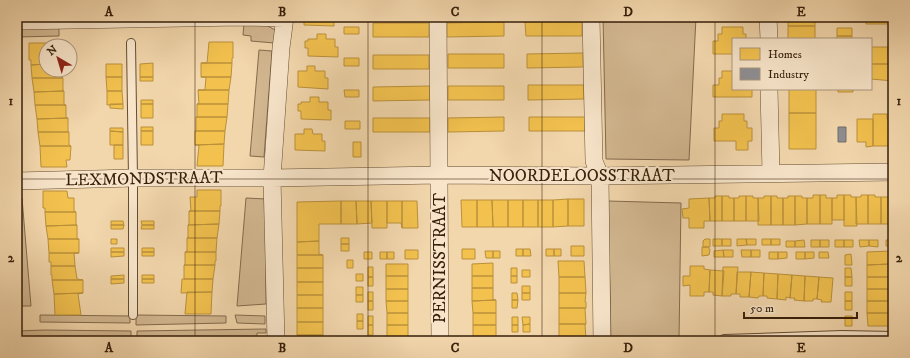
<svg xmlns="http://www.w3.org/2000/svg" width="910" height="358" viewBox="0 0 910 358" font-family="'IM FELL DW Pica',serif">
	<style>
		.green { fill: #d2b790; stroke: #846b4d }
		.homes { fill: #f2c14e; stroke: #ba903a }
		.industry { fill: #8d8d92; stroke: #736c69 }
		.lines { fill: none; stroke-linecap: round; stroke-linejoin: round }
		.service-casing { stroke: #654d32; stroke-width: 10 }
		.minor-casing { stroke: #654d32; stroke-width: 18 }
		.service { stroke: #f7e4c9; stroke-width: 8 }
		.minor { stroke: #f7e4c9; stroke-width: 17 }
		.grid { fill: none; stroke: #361f0a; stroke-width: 1; stroke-opacity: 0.55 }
		.labels { text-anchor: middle; stroke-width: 4; stroke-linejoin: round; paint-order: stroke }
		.street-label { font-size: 17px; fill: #361f0a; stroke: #f7e4c9 }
		.neatline { fill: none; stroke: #361f0a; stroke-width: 1.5 }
		.grid-label { font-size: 13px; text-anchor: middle; font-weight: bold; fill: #361f0a }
	</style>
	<rect width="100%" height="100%" fill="#f2d6ac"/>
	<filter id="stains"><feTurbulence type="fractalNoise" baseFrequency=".005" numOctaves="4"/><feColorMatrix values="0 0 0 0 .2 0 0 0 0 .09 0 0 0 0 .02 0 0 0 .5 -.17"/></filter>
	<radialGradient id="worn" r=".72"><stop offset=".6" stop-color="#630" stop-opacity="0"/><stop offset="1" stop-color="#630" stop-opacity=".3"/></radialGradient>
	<path class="green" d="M603 17H696L689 160 606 159Z
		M244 23 266 25 275 30 274 43 251 41V36L243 35Z
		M17 26H59V36L17 37Z
		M259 50 272 51 264 157 250 156Z
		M17 198H22L31 306H17Z
		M246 198 266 199V304L237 306Z
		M608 201 681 203 679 341H611Z
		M40 315 130 316V323L40 322Z
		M136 315 226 316V323L136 325Z
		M235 315 265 316V324L237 323Z
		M266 329V333H257V341H137V331Z
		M45 330 131 331V341H17V331Z"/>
	<path class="homes" d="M304 17H334V26L304 25Z
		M788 17H815V26H788Z
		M866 17H888V24H866Z
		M504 22V36L447 37V23Z
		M525 22H582V36H526Z
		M373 23H429V37H373Z
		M788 26H815V39H788Z
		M344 27H359V34H344Z
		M722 27H743V34H746V39H733V54H713V41H718V34H722Z
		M837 28H852V36H837Z
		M317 34H326V39H335V47H338V57L308 56V48H305V41H308V39H317Z
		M837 36H852V39H837Z
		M209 42H233V58H232V63H201H207Z
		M29 43H53V46H46V64L31 65V60H29Z
		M871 47H888V56H893V64H871Z
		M583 53V67L527 68V54Z
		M448 54H504V68H448Z
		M373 55H429V69H373Z
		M344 58H359V66H344Z
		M153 63V77H140V64Z
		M201 63H232L231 77H201Z
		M46 64V70H62V77L63 78H32L31 65Z
		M106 64H122V77H106Z
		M871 64H893V81L871 79Z
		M307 66H315V71H325V78H328V89L298 87V71H307Z
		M722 71H733V89H752V97H713V85H719V78H722Z
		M106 77H122V91H107Z
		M140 77H153V81H140Z
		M201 77H231L229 90H198H205L206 77Z
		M32 78H63V91H64L34 92Z
		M528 85H584V99L528 100Z
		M430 86V100L373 101V87Z
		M448 86H504V100H448Z
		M789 89H816V113H789Z
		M838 89H853V92H838Z
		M198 90H229L228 104H197H199Z
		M344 90H359V97H345Z
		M64 91V105H66H35L34 92Z
		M107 91H122L123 104 107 105Z
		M310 97H319V102H328V110H331V120L301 119V111H298V104H301V102H310Z
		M141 100H153V104H141Z
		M110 104H123V109L110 108Z
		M141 104H153V118H141Z
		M197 104H228L227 117H196H197Z
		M35 105H66V118H68L37 119Z
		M789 113H816V149H789Z
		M722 114H744V121H747V128H752V141H748V150H736V141H714V128H719V121H722Z
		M873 114H887V119H889L891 146H873Z
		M196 117H227L225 131H195H196Z
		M504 117V131L448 132V118Z
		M529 117H585V131H529Z
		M68 118V132H69H38L37 119Z
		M373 118H430V132H373Z
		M857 119H873V146L866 147V142H857Z
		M345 121H360V129H345Z
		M141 127H153V131H141Z
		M110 128H123V132L110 131Z
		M304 129H312L313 134H322V141H325V151L295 150V134H304Z
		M110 131 123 132V145H110Z
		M141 131H153V145H141Z
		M195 131H225L224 144 195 145Z
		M38 132H69V145L71 146H40Z
		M353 142H361V157H353Z
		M224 144 223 166H197L199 145H195Z
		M114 145H123V159H114Z
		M40 146H71L70 160H66L67 167H41Z
		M197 190H221V206H220V211H189H191L190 197H197Z
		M43 191H67L68 198H74V211L76 212H45V208H43Z
		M813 195H820V224H807V198H813Z
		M820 195H826V198H832V224H820Z
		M837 195H844V220H832V198H837Z
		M844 195H851V197H856L857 226H844Z
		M861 195H868V224H856V197H861Z
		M868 195H875V197H881V224H868Z
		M715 196H722V221H710L709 198H715Z
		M722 196H729V198H734V221H722Z
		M739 196H746V221H734V198H739Z
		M746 196H753V198H758L759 221H746Z
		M764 196H771V225H758V198H764Z
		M771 196H777V198H783V225H771Z
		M788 196H795V225H783V198H788Z
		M795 196H802V198H807V224L795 225Z
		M881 197H893V224H881Z
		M709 198 710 221H704V228H689V218H683L682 209 689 208V199Z
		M568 199V226L553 227V200Z
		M568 199H584V226H568Z
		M461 200H477V227H462Z
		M477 200H492L493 227H477Z
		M492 200H508V227H493Z
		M508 200H523V227H508Z
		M523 200H538V227H523Z
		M538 200H553V227H538Z
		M341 201V224H319V241L297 242V202Z
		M341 201H356L357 224H341Z
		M356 201H371L372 223 357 224Z
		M371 201H387V228H372Z
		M387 201H402V228L401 223H387Z
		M402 201H417L418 228H402Z
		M189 211H220L219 224 188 225 189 224Z
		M45 212H76V225H77L46 226Z
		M111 221H123L124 225H111Z
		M141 221H154V225H142Z
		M219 224 217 238H187H188V225Z
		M77 225V239H79H48L46 226Z
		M111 225H124L123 229H111Z
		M142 225H154V229H141Z
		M187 238H217L216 252H185L187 251Z
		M341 238H349V244H341Z
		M48 239H79V253H49Z
		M111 239H117V244H111Z
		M705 239H710V247H703V241Z
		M713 239H722V246H713Z
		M722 239H731V246H722Z
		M737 239H746L747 245 737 246Z
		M746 239H756V245H747Z
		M762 239H771V245H762Z
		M771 239H780V245H771Z
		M804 240 805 247H795V241Z
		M811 240H820V247H811Z
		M820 240H829V247H820Z
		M835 240H844V247H835Z
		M844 240H853V247H844Z
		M859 240H869V246L860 247Z
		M869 240H878V247L869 246Z
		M886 240H893V246H886Z
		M319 241V254L323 255H297V242Z
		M786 241H795V247H786Z
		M341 244H349V251H341Z
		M571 246H584V256H571Z
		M702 247H708L710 250 709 255 702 256Z
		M111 248H124V252H111Z
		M142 248H154V252H142Z
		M462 249H475V259H462Z
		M516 249H523V256H516Z
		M523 249H530L531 256H523Z
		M546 249H554V256H546Z
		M554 249H561V256H554Z
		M405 250H418V259H405Z
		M723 250 724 257H714V251Z
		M723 250H733V257H724Z
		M741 250H751V257H742Z
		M751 250H760V257H751Z
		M485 251H493V258H486Z
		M493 251H500V258H493Z
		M890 251V264L867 265V252Z
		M111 252H124V256L111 257Z
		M142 252H154V256H142Z
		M185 252H216V261H215V265H184H185Z
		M364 252H372V259H364Z
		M380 252H387V259H380Z
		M387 252H394V259H387Z
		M769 252H778V259H769Z
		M778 252H787V258L778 259Z
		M796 252H805V259H796Z
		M805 252H814V258L805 259Z
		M819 252H828L829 258H819Z
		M49 253H79H74L75 266H51V262H49Z
		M851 254 852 265H845V255Z
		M297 255H323V268H297Z
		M347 260H353V268H347Z
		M558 261H584L585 277H559Z
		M493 263V276H472V264Z
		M386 264H408V276H386Z
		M890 264V277H867V265Z
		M184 265H215L213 279H184Z
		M51 266H75L77 279 83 280H52V275H51Z
		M690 266H704V269L710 270 709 292H704V296H690V285L683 286V276H690Z
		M368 267H373V277H368Z
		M723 267H738L736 294H731V296H722Z
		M297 268H323V282H297Z
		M511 268H517V276H511Z
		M845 268H851L852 277H845Z
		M522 270H530V277H522Z
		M710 270 724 271 722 296 713 295V292H709Z
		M737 272H751L749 297H740V294H736Z
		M751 272 764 273 763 296H759L758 298 749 297Z
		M764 273 778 274 777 299 767 298V296H763Z
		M356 274H363V281H356Z
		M778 274 792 275 790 298 786 297V300L777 299Z
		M124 275V279H111V276Z
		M142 275H154V279H142Z
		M792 275 805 276 804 301 794 300 795 298H790Z
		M386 276H408V289H386Z
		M472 276H493V288H472Z
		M511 276H517V283H511Z
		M805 276 819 277 817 299H813V301H804Z
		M368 277H373V286H368Z
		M559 277H585L586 293H559Z
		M819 277 833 278 831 302H821L822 300 817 299Z
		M845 277H852V286H845Z
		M867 277H890V289H867Z
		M111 279H124V283L111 284Z
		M142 279H154V283H142Z
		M182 279H213L212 292 181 293Z
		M52 280H83V293L54 294Z
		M297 282H323V295H297Z
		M522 286H530V293H522Z
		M356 287H363V295H356Z
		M472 288H493V300H496L472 301Z
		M386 289H408V301H386Z
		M867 289H890V301H867Z
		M187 292H212L211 314H185Z
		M368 292H373V301H368Z
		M845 292H852V301H845Z
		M83 293 78 294 81 315H55L54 294Z
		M512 293H517L518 300H512Z
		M522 293H530V300H522Z
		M559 293H586L585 302H586V308H559Z
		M297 295H323V308H297Z
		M356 295H363V302H356Z
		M496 300V313H473L472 301Z
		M512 300H518L517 308H512Z
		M368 301H373V310H368Z
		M386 301H408V313H387Z
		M845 301H852V310H845Z
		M867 301H890V313H867Z
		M297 308H323V322H297Z
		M559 308H586L585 309 586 324H559Z
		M387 313H408V325H387Z
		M473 313H496V325H473Z
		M867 313H890V326H868Z
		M357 314H363V321H357Z
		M368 316H373V325H368Z
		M845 316H852V326H845Z
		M512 317H518V325H512Z
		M522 317H530V324L523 325Z
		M357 321H363V329H357Z
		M297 322H323V335H297Z
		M530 324V332H523V325Z
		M559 324H586H585L586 340H559Z
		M368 325H373V335H368Z
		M387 325H408V338H387Z
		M473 325H496V337H473Z
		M512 325H518V332H512Z
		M297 335H323V341H297Z
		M473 337H496H493V341H473Z
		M387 338H408V341H387Z
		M559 340H586L585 341H559Z"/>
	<path class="industry" d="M838 127H846V142H838Z"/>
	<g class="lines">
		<defs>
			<path id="service" d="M131 43 133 178V315
				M724 339 842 335 893 336"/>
			<path id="minor" d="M438 17 440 341
				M591 17 594 161 600 176 602 341
				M768 17 769 39
				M17 21 240 17 285 18
				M769 89 771 173
				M17 181 133 178H272L439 175 600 176 893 172
				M276 341 272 178 281 48 285 17"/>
		</defs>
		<use href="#service" class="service-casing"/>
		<use href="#minor" class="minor-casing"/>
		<use href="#service" class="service"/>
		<use href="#minor" class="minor"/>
	</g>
	<path class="grid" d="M195 17V341M368 17V341M542 17V341M715 17V341M17 179H893"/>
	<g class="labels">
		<g class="street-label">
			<text x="582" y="181">NOORDELOOSSTRAAT</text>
			<text transform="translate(144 178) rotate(-1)" y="6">LEXMONDSTRAAT</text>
			<text transform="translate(439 258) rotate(-90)" y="6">PERNISSTRAAT</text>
		</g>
	</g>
	<rect width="910" height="358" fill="none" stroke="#f2d6ac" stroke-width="44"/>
	<rect x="732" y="38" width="140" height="52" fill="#f7e4c9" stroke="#aa957d"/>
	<rect x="740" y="48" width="20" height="12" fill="#f2c14e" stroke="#aa957d"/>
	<text x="768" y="58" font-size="12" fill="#361f0a">Homes</text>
	<rect x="740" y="68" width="20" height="12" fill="#8d8d92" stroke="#aa957d"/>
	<text x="768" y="78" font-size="12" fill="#361f0a">Industry</text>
	<g transform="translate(58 58) rotate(322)"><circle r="19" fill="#f7e4c9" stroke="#aa957d"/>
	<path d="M0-3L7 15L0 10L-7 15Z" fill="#8f2418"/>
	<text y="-6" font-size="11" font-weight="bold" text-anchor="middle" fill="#361f0a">N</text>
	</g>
	<path d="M744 312v6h113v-6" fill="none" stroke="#361f0a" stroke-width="2"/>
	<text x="750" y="312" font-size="12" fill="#361f0a" stroke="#f7e4c9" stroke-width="3" paint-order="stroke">50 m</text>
	<rect x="22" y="22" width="866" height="314" class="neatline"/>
	<g class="grid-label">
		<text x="109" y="16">A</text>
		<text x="282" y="16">B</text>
		<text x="455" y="16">C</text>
		<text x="628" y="16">D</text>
		<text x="801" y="16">E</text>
		<text x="11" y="105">1</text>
		<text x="899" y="105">1</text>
		<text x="11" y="262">2</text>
		<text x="899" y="262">2</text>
		<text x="109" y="352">A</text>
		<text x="282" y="352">B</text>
		<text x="455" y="352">C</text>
		<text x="628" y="352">D</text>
		<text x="801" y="352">E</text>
	</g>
	<rect width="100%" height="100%" filter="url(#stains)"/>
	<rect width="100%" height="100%" fill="url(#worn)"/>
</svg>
